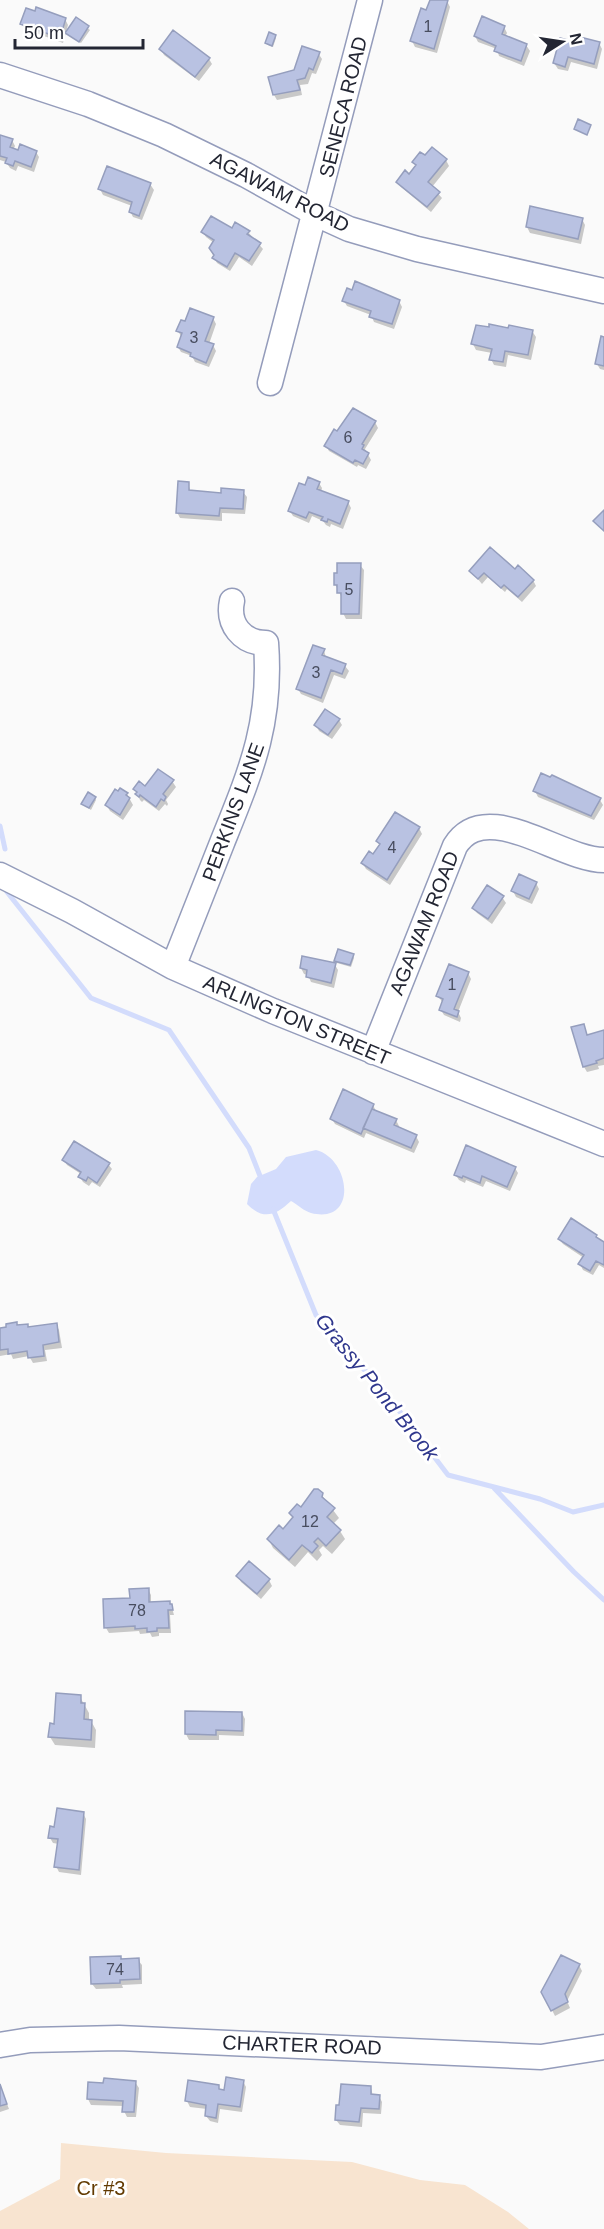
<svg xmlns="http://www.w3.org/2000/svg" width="604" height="2229" viewBox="0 0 604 2229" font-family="Helvetica,sans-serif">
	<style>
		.green { fill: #f8e4d0 }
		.water { fill: #d3dcfc }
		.shadow { fill: #0003 }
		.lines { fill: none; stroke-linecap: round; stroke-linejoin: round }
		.stream { stroke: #d3dcfc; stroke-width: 5 }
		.building { fill: #b9c2e2; stroke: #959ebd; stroke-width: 1.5 }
		.minor-casing { stroke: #949cbb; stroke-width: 27 }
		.minor { stroke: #fff; stroke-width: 24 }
		.labels { text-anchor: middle; stroke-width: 6; stroke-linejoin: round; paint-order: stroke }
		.number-label { font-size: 16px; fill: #484d5f }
		.street-label { font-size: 20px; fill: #232633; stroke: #fff }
		.park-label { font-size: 20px; fill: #623a01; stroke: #fff }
		.water-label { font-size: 21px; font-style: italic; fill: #2f378d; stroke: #fff }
	</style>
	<rect width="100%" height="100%" fill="#fafafa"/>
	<path class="green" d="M61 2143 166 2153 352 2162 420 2180 465 2185 508 2212 529 2229H0V2211L60 2179Z"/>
	<path class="water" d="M316 1150C351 1159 358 1225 311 1213 304 1211 298 1205 291 1201 276 1215 264 1221 247 1204L251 1184 257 1177 276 1169 286 1157Z"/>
	<path class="shadow" d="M431 0 447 1 450 7 437 53 415 47 412 41Z
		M65 19 68 25 63 43 25 29 22 24Z
		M76 19 90 30 81 43 69 35Z
		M504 27 507 33 505 37 526 45 530 51 524 66 499 56 497 49 478 42 475 36Z
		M275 36 276 38 273 47 268 45 266 43Z
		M599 43 602 49 597 69 571 62 568 71 558 69 554 63 576 44Z
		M161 49 209 59 212 64 199 81 164 55Z
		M318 53 322 59 316 74 312 73 308 84 300 85 302 95 277 100 274 95 295 71Z
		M0 136 12 140 15 146 13 150 36 152 39 157 34 172 18 166 16 171 10 168 6 162 0 160Z
		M432 149 446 160 449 166 432 187 442 198 431 212 401 187 398 182 409 176 417 167 414 162 425 157Z
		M150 184 154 190 142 220 133 217 130 211 132 206 103 195 100 189Z
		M582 219 585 225 581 244 530 233 527 227Z
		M232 230 248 232 263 249 252 266 239 257 230 271 217 263 212 253 214 243 206 237 203 232Z
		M344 301H399L402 307 394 329 374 322 371 315 347 306Z
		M213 318 216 324 209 344 213 345 216 351 209 367 195 362 192 356 181 352 178 347 182 338 178 331Z
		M532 331 536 337 531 360 508 355 506 367 494 365 491 359 492 353 476 350 473 344Z
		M604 338V370L600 369 597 364Z
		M375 422 378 428 365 449 371 460 366 469 358 465 357 467 329 451 326 446 337 433Z
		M319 483 322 488 321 492 348 502 351 508 343 529 331 524 330 527 326 525 323 521 312 516 309 523 293 516 290 511 306 487Z
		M188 484 191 492 222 494 243 492 247 497 245 514 222 513V521L180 518 177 512Z
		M360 565 364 570 362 619H346L343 613 342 598 335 584Z
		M471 571H515L533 580 536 586 522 602 507 589 505 592 488 577 482 584Z
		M324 650 326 658 345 666 349 671 345 679 334 675 323 703 301 694 298 689Z
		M339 720 342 725 332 739 319 731 316 725Z
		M172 781 176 787 166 800 168 804 167 806 165 804 159 811 144 800 142 802 140 800 135 789Z
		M535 791 600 800 603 805 594 820 538 797Z
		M127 794 133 805 123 820 110 811 107 806Z
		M95 798 96 800 91 810 85 806 83 804Z
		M396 814 419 828 422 834 390 885 366 869 363 864 374 856 380 846 378 842Z
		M536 883 539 889 532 904 516 897 513 891Z
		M502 897 506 903 492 924 477 913 473 908Z
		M353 955 354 958 351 967 337 963 336 960Z
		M335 965 338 970 334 988 311 982 308 975 304 974 301 968Z
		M468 973 471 979 458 1012 461 1018 460 1022 444 1015 441 1010 443 1003 438 996Z
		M583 1025 588 1036 604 1032V1065L598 1066 599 1069 587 1072 584 1067Z
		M373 1105 376 1111 396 1120 399 1126 398 1129 416 1136 419 1142 414 1153 366 1133 364 1138 335 1124 332 1119Z
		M64 1160 108 1164 112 1169 100 1187 92 1182 89 1186 83 1182 80 1177 81 1174 67 1165Z
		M515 1168 518 1173 510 1191 486 1181 483 1187 466 1180 465 1183 459 1180 455 1174Z
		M596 1236 604 1244V1268L599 1265 593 1275 583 1270 580 1264 584 1258 563 1244 559 1239Z
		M56 1324 59 1330 62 1348 45 1350 47 1361 33 1363 29 1356 13 1359 11 1354 0 1356V1329Z
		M321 1494 339 1518 333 1524 340 1531 345 1539 332 1554 323 1546 319 1550 322 1555 317 1561 308 1552 295 1567 273 1548 269 1540 283 1531 294 1519 291 1514 301 1509Z
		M249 1563 269 1580 272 1586 261 1599 241 1582 238 1576Z
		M148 1589 151 1595V1603L172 1608 174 1615H170L171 1633H159V1636L152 1637 150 1633 140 1634 139 1631 109 1633 106 1628 131 1599Z
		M80 1697 89 1713V1721H91L96 1730 95 1748 55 1745 50 1737 56 1725Z
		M186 1712 242 1713 245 1719 244 1736 219 1735V1740H189L186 1734Z
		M83 1813 86 1819 81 1875 59 1872 56 1866 59 1844 53 1843 50 1838 55 1828Z
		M120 1957 122 1961 138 1960 142 1965V1984L122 1985 123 1988 96 1989 92 1984Z
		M579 1965 582 1971 567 2001 570 2008 555 2016 543 1992Z
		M243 2081 246 2087 242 2112 220 2109 218 2123 210 2121 206 2116 207 2109 190 2107 187 2101 218 2087 221 2091 226 2092Z
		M135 2082 139 2088 136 2117H127L124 2111V2106L91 2105 88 2099 90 2084Z
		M0 2086 9 2109 0 2112Z
		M371 2088 373 2096H379L382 2102 381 2114 363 2113 362 2127 340 2125 336 2120Z"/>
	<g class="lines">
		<path class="stream" d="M0 826 5 849
			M7 892 91 998 169 1030 249 1148 262 1181
			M273 1209 316 1315 391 1400 448 1475 540 1499 573 1512 604 1505
			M494 1488 574 1572 604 1600"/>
	</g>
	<path class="building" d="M430 0H448L434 49 410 41 421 8 426 10Z
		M36 7 66 18 60 38 20 24 26 8 35 11Z
		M482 16 505 26 502 34 527 44 521 61 494 51 496 46 474 36Z
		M76 17 89 26 79 42 65 33Z
		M173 30 210 58 195 77 159 49Z
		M269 32 276 35 272 46 265 43Z
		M576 36 600 42 594 64 568 57 565 67 553 63 560 38 575 42Z
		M302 46 320 52 313 70 309 68 305 78 297 80 300 90 273 95 268 77 294 70Z
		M578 119 591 125 587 135 574 129Z
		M0 135 13 139 10 147 18 150 20 144 37 151 31 167 15 161 13 166 5 163 7 158 0 156Z
		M432 147 447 159 428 182 440 192 427 207 396 182 405 170 409 174 416 165 412 162 420 152 425 155Z
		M107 166 151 183 139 216 129 212 132 202 98 189Z
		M530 206 583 218 578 239 526 227Z
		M211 216 232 228 235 222 250 231 247 234 261 243 249 261 235 253 227 267 212 258 214 255 209 248 214 240 201 232Z
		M355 281 400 300 392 324 369 317 371 311 342 301 347 288 352 290Z
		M190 308 214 317 205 341 214 344 206 363 190 356 191 353 177 347 182 333 176 331 181 320 185 321Z
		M489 324 508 328 509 325 533 330 528 355 505 351 503 362 489 360 492 349 471 344 476 325 489 327Z
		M601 336 604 337V366L595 364Z
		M353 408 376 421 362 444 364 445 362 449 369 453 363 464 355 460 353 463 324 446 334 429 337 431Z
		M308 477 320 482 317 489 349 501 340 524 328 519 327 522 321 520 323 517 309 512 306 518 288 511 299 483 305 485Z
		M178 481 189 482V490L221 493V488L244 490 243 509 220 508 219 516 176 513Z
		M604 510V531L593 521Z
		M490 547 515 569 518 565 534 580 518 597 504 585 501 588 484 573 478 579 469 571Z
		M337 563H361L359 614H341V593H337V585H334V573H337Z
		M313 645 325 649 322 655 346 664 342 674 331 670 321 698 296 689Z
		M325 709 340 719 328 735 314 725Z
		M158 769 174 780 163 794 166 797 164 801 161 799 156 807 140 795 139 797 135 794 137 792 133 789 139 781 145 786Z
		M541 773 550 777 552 775 601 798 591 816 533 791Z
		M120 788 128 793 126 795 130 798 120 815 105 805 115 789 118 791Z
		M88 792 96 797 89 808 81 804Z
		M395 812 420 827 387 880 361 863 369 851 373 854 380 844 376 841Z
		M519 874 537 882 529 899 511 891Z
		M487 885 504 896 488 919 472 908Z
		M338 949 354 954 350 965 334 961Z
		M302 956 336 963 331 983 306 977 307 970 300 968Z
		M449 964 469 972 454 1009 459 1011 457 1017 439 1010 443 999 436 996Z
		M584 1024 587 1035 604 1030V1058L596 1061 597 1063 583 1067 571 1027Z
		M343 1089 374 1104 361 1134 330 1119Z
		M372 1109 397 1119 394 1125 417 1135 411 1148 363 1128Z
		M74 1141 110 1163 97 1183 88 1177 86 1181 78 1177 81 1172 62 1160Z
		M466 1145 516 1167 507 1187 482 1176 480 1183 463 1176 462 1178 454 1175Z
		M571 1218 597 1235 596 1237 604 1242V1265L596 1261 590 1271 578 1264 584 1255 558 1239Z
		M17 1322V1325L28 1324V1327L57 1323 59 1342 43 1345 44 1356 28 1358 27 1351 8 1354V1349L0 1350V1328L6 1327V1324Z
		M314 1489H318L323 1493 322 1497 335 1508 327 1517 341 1530 326 1546 318 1538 314 1542 318 1546 312 1553 302 1545 289 1560 267 1539 279 1525 283 1529 293 1517 289 1513 297 1504 301 1507Z
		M249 1561 270 1579 257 1594 236 1576Z
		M149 1588V1602L170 1601V1604H172L173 1610H168L169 1628H157V1631L147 1632V1628L135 1629V1626L104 1628 103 1599 130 1598 129 1589Z
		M56 1693 81 1695V1703H85L84 1719 92 1720 91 1740 48 1737 50 1723 54 1724Z
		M185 1711 242 1712V1731L216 1730V1735L185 1734Z
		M57 1808 84 1812 79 1870 54 1867 58 1839 48 1838 50 1826 54 1827Z
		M561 1955 580 1964 565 1994 568 2002 551 2011 541 1992Z
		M121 1956V1959L139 1958 140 1979 120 1980V1983L91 1984 90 1957Z
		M226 2077 244 2080 240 2107 218 2104 216 2118 205 2116 206 2105 185 2101 188 2080 219 2085V2089L224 2090Z
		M104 2078 136 2081 134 2112H122L123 2101 87 2099 88 2082 103 2083Z
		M0 2084 7 2104 0 2106Z
		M341 2084 371 2086V2094L380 2095 379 2109 361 2108 359 2122 335 2120 336 2105H339Z"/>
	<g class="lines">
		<defs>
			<path id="minor" d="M0 75 88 104 164 135 246 175 316 214 349 229 417 249 604 291
				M270 383 370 0
				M0 875 72 911 173 967 273 1011 604 1144
				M173 967C189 926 206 884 222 843 251 771 272 723 266 643 242 643 227 624 232 601
				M373 1052 455 846C486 796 560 860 604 860
				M0 2045 30 2040 119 2038 541 2057 604 2047"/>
		</defs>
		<use href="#minor" class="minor-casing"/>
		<use href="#minor" class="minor"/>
	</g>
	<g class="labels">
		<g class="number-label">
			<text x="428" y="32">1</text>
			<text x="194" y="343">3</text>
			<text x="348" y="443">6</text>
			<text x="349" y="595">5</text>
			<text x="316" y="678">3</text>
			<text x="392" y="853">4</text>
			<text x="452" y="990">1</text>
			<text x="310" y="1527">12</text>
			<text x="137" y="1616">78</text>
			<text x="115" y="1975">74</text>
		</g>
		<g class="street-label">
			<text transform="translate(343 107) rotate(-76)" y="7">SENECA ROAD</text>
			<text transform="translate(280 192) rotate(27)" y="7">AGAWAM ROAD</text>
			<text transform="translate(233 812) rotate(-70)" y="7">PERKINS LANE</text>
			<text transform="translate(424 923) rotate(-68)" y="7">AGAWAM ROAD</text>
			<text transform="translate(297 1020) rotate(23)" y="7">ARLINGTON STREET</text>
			<text transform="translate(302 2045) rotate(2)" y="7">CHARTER ROAD</text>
		</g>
		<g class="park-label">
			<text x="101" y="2195">Cr #3</text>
		</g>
		<g class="water-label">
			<text transform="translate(377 1387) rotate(51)" y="7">Grassy Pond Brook</text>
		</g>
	</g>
	<g transform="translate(562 42) rotate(78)" stroke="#ffffff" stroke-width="4.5" paint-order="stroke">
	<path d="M0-4.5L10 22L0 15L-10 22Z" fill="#232633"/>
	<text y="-9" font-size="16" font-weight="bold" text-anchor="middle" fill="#232633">N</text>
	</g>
	<path d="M15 39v9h128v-9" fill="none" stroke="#232633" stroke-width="3"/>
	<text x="24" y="39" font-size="18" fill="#232633" stroke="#ffffff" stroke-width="4.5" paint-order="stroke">50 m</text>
</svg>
